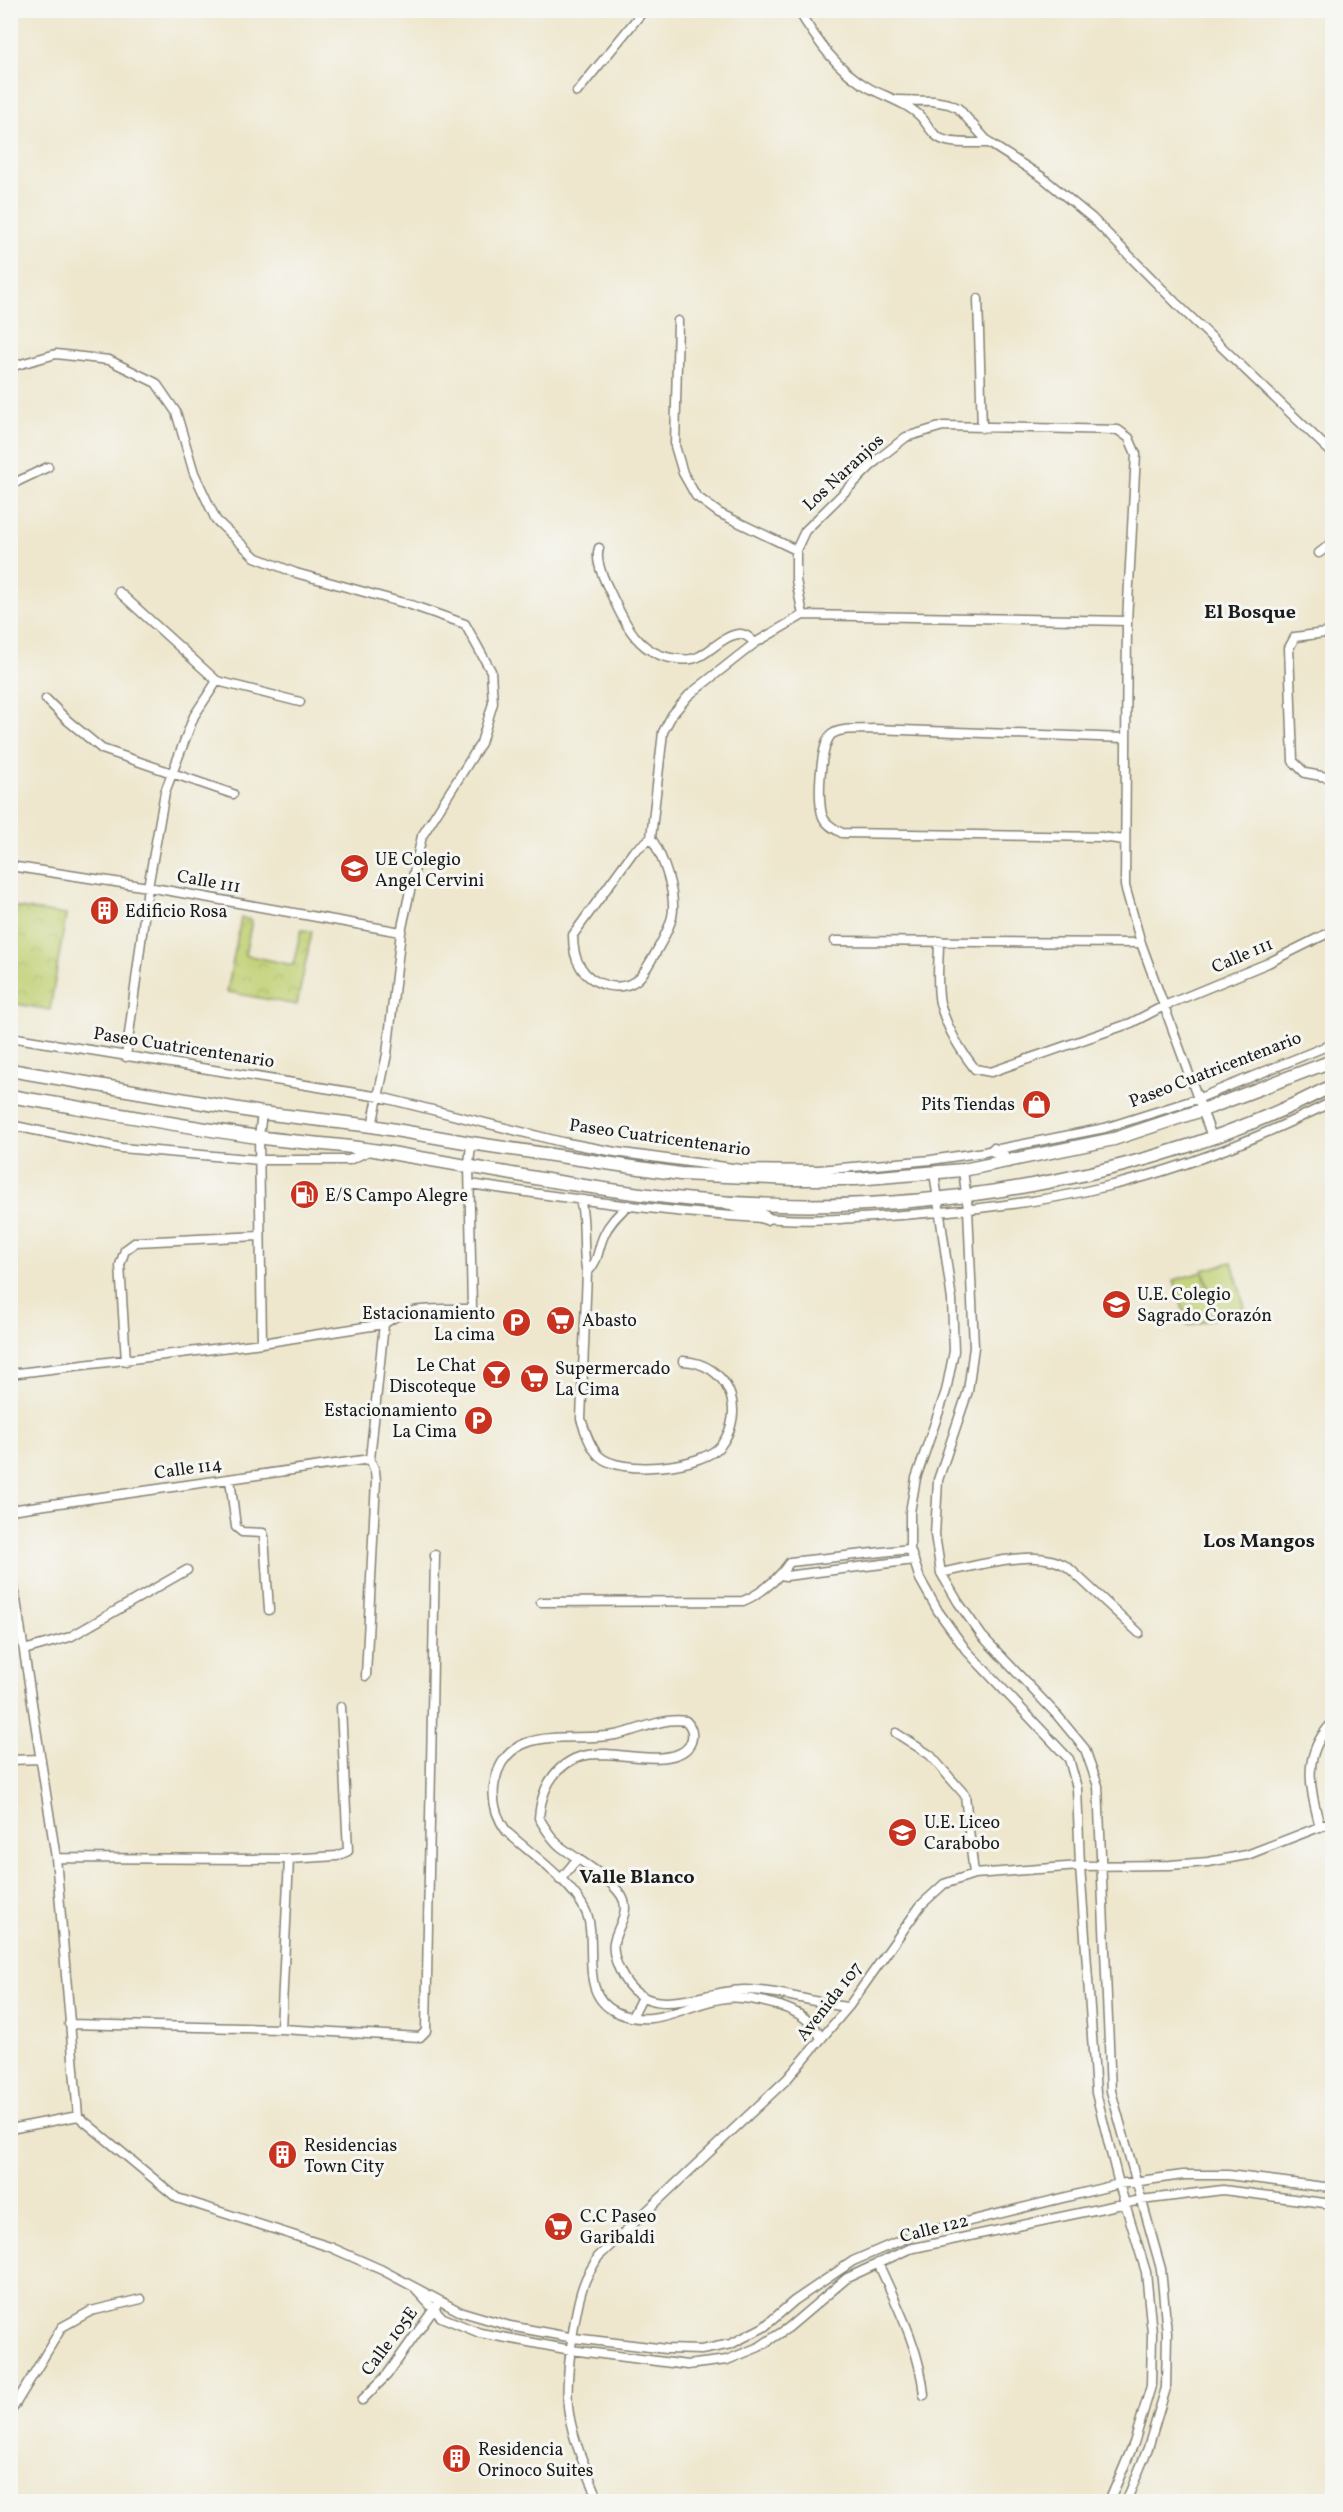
<svg xmlns="http://www.w3.org/2000/svg" width="1343" height="2512" viewBox="0 0 1343 2512" font-family="Vollkorn,serif">
	<style>
		.park { fill: url(#park-crowns); stroke: #6e7648; stroke-width: 1.5 }
		.pitch { fill: #c0d073; stroke: #6e7648; stroke-width: 1.5 }
		.lines { fill: none; stroke-linecap: round; stroke-linejoin: round }
		.street-casing { stroke: #858274; stroke-width: 11 }
		.secondary-casing { stroke: #858274; stroke-width: 15 }
		.street { stroke: #fff; stroke-width: 8 }
		.secondary { stroke: #fff; stroke-width: 12 }
		.labels { text-anchor: middle; stroke-width: 6; stroke-linejoin: round; paint-order: stroke }
		.street-label { font-size: 18px; fill: #1c1c1c; stroke: #f6f6f2 }
		.poi-label { font-size: 18px; fill: #1c1c1c; stroke: #f6f6f2; text-anchor: start }
		.neighbourhood-label { font-size: 20px; font-weight: bold; fill: #1c1c1c; stroke: #f6f6f2 }
	</style>
	<defs>
		<pattern id="park-crowns" width="20" height="18" patternUnits="userSpaceOnUse" patternTransform="scale(1.5)"><rect width="20" height="18" fill="#c0d073"/><path d="M2 6a3 3 0 1 1 6 0M12 15a3 3 0 1 1 6 0" fill="none" stroke="#a4b263"/></pattern>
	</defs>
	<rect width="100%" height="100%" fill="#f6f6f2"/>
	<filter id="ink" filterUnits="userSpaceOnUse"><feTurbulence type="fractalNoise" baseFrequency=".0167" numOctaves="2"/><feDisplacementMap in="SourceGraphic" scale="12" xChannelSelector="R" yChannelSelector="G"/><feConvolveMatrix kernelMatrix="1 2 1 2 8 2 1 2 1" color-interpolation-filters="sRGB"/></filter>
	<filter id="wash" filterUnits="userSpaceOnUse"><feTurbulence type="fractalNoise" baseFrequency=".008" numOctaves="4" result="noise"/><feDisplacementMap in="SourceGraphic" scale="24" xChannelSelector="R" yChannelSelector="G"/><feGaussianBlur stdDeviation="1.35" result="paint"/><feColorMatrix in="noise" values="0 0 0 0 0 0 0 0 0 0 0 0 0 0 0 0 0 1.4 0 .05"/><feComposite in="paint" operator="in"/></filter>
	<g filter="url(#wash)">
		<rect width="100%" height="100%" fill="#eee7cd"/>
		<path class="park" d="M15 907 66 915 50 1010 11 1003V936Z
			M241 918 252 920 245 955 293 965 301 930 312 931 297 1005 227 992Z"/>
		<path class="pitch" d="M1232 1262 1245 1308 1217 1316 1203 1270Z
			M1203 1272 1216 1318 1188 1326 1174 1280Z"/>
	</g>
	<g filter="url(#ink)">
		<g class="lines">
			<defs>
				<path id="street" d="M798 10C817 41 837 70 869 88 886 97 907 103 921 117 930 127 933 138 947 141 960 144 975 143 989 143
					M577 92 644 10
					M896 100 933 101 949 104 958 108 989 143 1042 177 1092 218 1177 304 1332 453
					M978 299 982 428
					M678 321 675 446 683 473 696 496 719 513 796 550
					M10 367 56 354 109 360 156 383 176 412 194 473 216 520 255 557 296 573 411 605 465 624 491 671 493 703 481 743 422 836 401 932 387 1054 372 1126
					M10 485 48 467
					M599 548C594 562 606 583 612 596 626 626 640 656 678 659 685 660 693 660 700 656 712 650 726 634 740 634 746 634 751 639 755 643
					M1319 553 1332 543
					M119 592 217 681 300 702
					M803 615 796 580V550L805 531 877 460 906 437 943 426 1118 430 1129 438 1136 454 1127 621 1125 886 1141 943 1212 1137
					M1332 632 1295 637 1289 648 1293 761 1305 773 1332 778
					M46 699 67 720 102 749 233 794
					M651 838 663 732 672 715 689 695 755 643 803 615 1127 621
					M651 838C663 856 677 895 672 917 669 930 661 943 655 954 650 962 645 972 639 978 622 994 591 986 580 966 574 957 573 945 573 935L633 852Z
					M1124 840 1101 837 842 833C835 829 828 826 824 819 816 807 820 743 832 734 843 727 861 730 874 729L1125 738
					M10 866 148 887 401 932
					M835 941 1141 943
					M939 941C939 960 936 984 940 1003 946 1026 960 1050 975 1069L991 1072 1131 1023 1164 1006 1268 963 1332 931
					M10 1037 380 1097 562 1142 615 1152 740 1169 819 1170 931 1160 984 1152 1105 1128 1197 1099 1332 1044
					M126 1057 148 887 165 792 194 716 217 681
					M262 1113 259 1137 262 1343
					M10 1125 121 1148 260 1160H349L371 1150
					M963 1170 968 1209 974 1347 968 1391 938 1480 935 1535 941 1573 958 1602 982 1636 1057 1715 1085 1749 1098 1786 1111 2091 1161 2269 1167 2333 1166 2388 1148 2448 1126 2502
					M934 1172 952 1300 954 1351 946 1391 916 1478 910 1512V1549L920 1579 938 1611 966 1650 1069 1759 1077 1788 1080 1866 1096 2093 1119 2184 1146 2272 1152 2333 1151 2386 1134 2443 1109 2502
					M470 1184C572 1199 676 1214 780 1219 821 1221 861 1218 902 1215 969 1210 1038 1203 1104 1187 1184 1169 1259 1138 1332 1102
					M580 1200C587 1223 581 1249 587 1273L581 1419C585 1431 590 1447 599 1456 620 1476 704 1468 721 1445 748 1410 727 1363 683 1361
					M587 1273C600 1259 597 1250 604 1235 609 1223 619 1214 628 1205
					M384 1324C409 1304 442 1310 472 1309L469 1165 471 1143
					M126 1361 120 1265 125 1250 136 1242 259 1236
					M10 1374 262 1343 384 1324 370 1459 375 1471 376 1481 366 1676
					M230 1479 236 1527 242 1532 263 1533 264 1536 269 1610
					M10 1510 370 1459
					M10 1561 56 1858 78 2116
					M941 1573C977 1566 1040 1545 1070 1569L1139 1633
					M781 1575 786 1576 914 1560
					M541 1602 743 1601C762 1593 778 1579 790 1562L910 1549
					M24 1650 70 1637 187 1570
					M896 1733 930 1755 965 1795 974 1874
					M10 1760 41 1759
					M1320 1827C1310 1787 1301 1756 1332 1723
					M56 1858 289 1859 281 2029
					M289 1859 337 1856 348 1851 341 1707
					M560 1880 578 1858
					M632 2017 642 1997
					M69 2024 281 2029 420 2037 426 2031 435 1555
					M821 2038C812 2020 798 2012 780 2006 763 2001 744 1996 726 1998 688 2002 656 2031 616 2012 579 1994 597 1948 588 1917 578 1886 531 1854 507 1832 496 1817 491 1799 495 1781 508 1722 571 1743 615 1735 639 1731 660 1717 686 1721 691 1726 694 1734 691 1742 682 1767 626 1755 606 1754 595 1754 584 1754 574 1759 550 1771 541 1793 539 1818 545 1828 552 1840 561 1847 581 1862 607 1875 621 1895 632 1911 617 1926 614 1942 612 1953 616 1963 621 1973 647 2026 702 1990 744 1990 779 1990 813 2003 847 2007
					M10 2129 78 2116 177 2198 330 2247 382 2270 459 2311 510 2326 574 2338 666 2349 701 2350 731 2344 764 2327 794 2301 853 2261 913 2235 1119 2184 1183 2175H1228L1332 2188
					M878 2263C897 2305 920 2349 924 2395
					M416 2290 441 2317 480 2333 571 2350 687 2365 727 2360 759 2347 788 2328 847 2278 909 2249 1141 2200 1223 2190 1332 2204
					M362 2400 387 2375 436 2306
					M10 2413 62 2327 91 2311 141 2299
					M600 2502C588 2474 574 2444 569 2414 564 2386 574 2308 585 2281 588 2273 594 2265 598 2257L787 2079 849 2006 921 1905 944 1884 974 1874 1080 1866 1170 1865 1208 1862 1247 1855 1332 1822"/>
				<path id="secondary" d="M10 1070 262 1113 372 1126 471 1143 680 1174 793 1179H856L963 1170 1114 1139 1211 1107 1332 1061
					M10 1096C93 1110 175 1125 258 1137 298 1143 339 1144 379 1151 483 1168 589 1190 694 1200 905 1220 1144 1183 1332 1086
					M994 1150 1009 1161
					M735 1205 766 1218"/>
			</defs>
			<use href="#street" class="street-casing"/>
			<use href="#secondary" class="secondary-casing"/>
			<use href="#street" class="street"/>
			<use href="#secondary" class="secondary"/>
		</g>
	</g>
	<defs>
		<symbol id="school-disc" viewBox="-11 -11 22 22"><circle r="9.5" fill="#c8321e" stroke="#f6f6f2"/><path d="M0-5L7-2L0 1L-7-2ZM-4 1L0 2.5L4 1V4Q0 6-4 4Z" fill="#fff"/></symbol>
		<symbol id="building-disc" viewBox="-11 -11 22 22"><circle r="9.5" fill="#c8321e" stroke="#f6f6f2"/><path d="M-4-6H4V6H1V3H-1V6H-4ZM-2.5-4.3h1.7v1.8h-1.7ZM.8-4.3h1.7v1.8H.8ZM-2.5-1h1.7V.8h-1.7ZM.8-1h1.7V.8H.8Z" fill="#fff"/></symbol>
		<symbol id="shop-disc" viewBox="-11 -11 22 22"><circle r="9.5" fill="#c8321e" stroke="#f6f6f2"/><path d="M-5-2.5h2.3a2.7 3.5 0 0 1 5.4 0H5L5.5 6h-11ZM-1.5-2.5h3a1.5 2.3 0 0 0-3 0Z" fill="#fff"/></symbol>
		<symbol id="fuel-disc" viewBox="-11 -11 22 22"><circle r="9.5" fill="#c8321e" stroke="#f6f6f2"/><path d="M-5.5-6h7V0h2V4h1.3V-2.5L3-4.5l.8-.8L6-3V5H2.5V1h-1V6h-7ZM-4.2-4.7v3.2H.2V-4.7Z" fill="#fff"/></symbol>
		<symbol id="supermarket-disc" viewBox="-11 -11 22 22"><circle r="9.5" fill="#c8321e" stroke="#f6f6f2"/><path d="M-6-5.5h2.5l.6 2H6L4.5 2H-2.5L-4.4-4H-6ZM-1.5 3.2a1.3 1.3 0 1 0 .1 0ZM3 3.2a1.3 1.3 0 1 0 .1 0Z" fill="#fff"/></symbol>
		<symbol id="parking-disc" viewBox="-11 -11 22 22"><circle r="9.5" fill="#c8321e" stroke="#f6f6f2"/><path d="M-3.5-5.5H1a3.5 3.5 0 0 1 0 7H-1V5.5H-3.5ZM-1-3.4V-.6H.8a1.4 1.4 0 0 0 0-2.8Z" fill="#fff"/></symbol>
		<symbol id="bar-disc" viewBox="-11 -11 22 22"><circle r="9.5" fill="#c8321e" stroke="#f6f6f2"/><path d="M-6-5H6L.8 .8V4.5H3.5V6h-7V4.5H-.8V.8Z" fill="#fff"/></symbol>
		<symbol id="university-disc" viewBox="-11 -11 22 22"><circle r="9.5" fill="#c8321e" stroke="#f6f6f2"/><path d="M0-5L7-2L0 1L-7-2ZM-4 1L0 2.5L4 1V4Q0 6-4 4Z" fill="#fff"/></symbol>
	</defs>
	<g fill-rule="evenodd">
		<use href="#school-disc" x="338" y="852" width="33" height="33"/>
		<use href="#building-disc" x="88" y="894" width="33" height="33"/>
		<use href="#shop-disc" x="1020" y="1088" width="33" height="33"/>
		<use href="#fuel-disc" x="288" y="1178" width="33" height="33"/>
		<use href="#school-disc" x="1100" y="1288" width="33" height="33"/>
		<use href="#supermarket-disc" x="544" y="1304" width="33" height="33"/>
		<use href="#parking-disc" x="500" y="1306" width="33" height="33"/>
		<use href="#bar-disc" x="480" y="1358" width="33" height="33"/>
		<use href="#supermarket-disc" x="518" y="1362" width="33" height="33"/>
		<use href="#parking-disc" x="462" y="1404" width="33" height="33"/>
		<use href="#university-disc" x="886" y="1816" width="33" height="33"/>
		<use href="#building-disc" x="266" y="2138" width="33" height="33"/>
		<use href="#supermarket-disc" x="542" y="2210" width="33" height="33"/>
		<use href="#building-disc" x="440" y="2442" width="33" height="33"/>
	</g>
	<g class="labels">
		<g class="street-label">
			<text transform="translate(843 472) rotate(-43)" y="6">Los Naranjos</text>
			<text transform="translate(209 881) rotate(10)" y="6">Calle 111</text>
			<text transform="translate(1242 955) rotate(-23)" y="6">Calle 111</text>
			<text transform="translate(184 1047) rotate(9)" y="6">Paseo Cuatricentenario</text>
			<text transform="translate(1215 1069) rotate(-21)" y="6">Paseo Cuatricentenario</text>
			<text transform="translate(660 1137) rotate(8)" y="6">Paseo Cuatricentenario</text>
			<text transform="translate(188 1468) rotate(-8)" y="6">Calle 114</text>
			<text transform="translate(829 2001) rotate(-52)" y="6">Avenida 107</text>
			<text transform="translate(934 2228) rotate(-14)" y="6">Calle 122</text>
			<text transform="translate(389 2341) rotate(-53)" y="6">Calle 105E</text>
		</g>
		<g class="poi-label">
			<text x="375" y="865">UE Colegio<tspan x="375" dy="21">Angel Cervini</tspan></text>
			<text x="125" y="917">Edificio Rosa</text>
			<text x="1015" y="1110" text-anchor="end">Pits Tiendas</text>
			<text x="325" y="1201">E/S Campo Alegre</text>
			<text x="1137" y="1300">U.E. Colegio<tspan x="1137" dy="21">Sagrado Corazón</tspan></text>
			<text x="495" y="1319" text-anchor="end">Estacionamiento<tspan x="495" dy="21">La cima</tspan></text>
			<text x="582" y="1326">Abasto</text>
			<text x="476" y="1371" text-anchor="end">Le Chat<tspan x="476" dy="21">Discoteque</tspan></text>
			<text x="555" y="1374">Supermercado<tspan x="555" dy="21">La Cima</tspan></text>
			<text x="457" y="1416" text-anchor="end">Estacionamiento<tspan x="457" dy="21">La Cima</tspan></text>
			<text x="924" y="1828">U.E. Liceo<tspan x="924" dy="21">Carabobo</tspan></text>
			<text x="304" y="2151">Residencias<tspan x="304" dy="21">Town City</tspan></text>
			<text x="580" y="2222">C.C Paseo<tspan x="580" dy="21">Garibaldi</tspan></text>
			<text x="478" y="2455">Residencia<tspan x="478" dy="21">Orinoco Suites</tspan></text>
		</g>
		<g class="neighbourhood-label">
			<text x="1250" y="618">El Bosque</text>
			<text x="1259" y="1547">Los Mangos</text>
			<text x="637" y="1883">Valle Blanco</text>
		</g>
	</g>
	<rect width="1343" height="2512" fill="none" stroke="#f6f6f2" stroke-width="36"/>
</svg>
